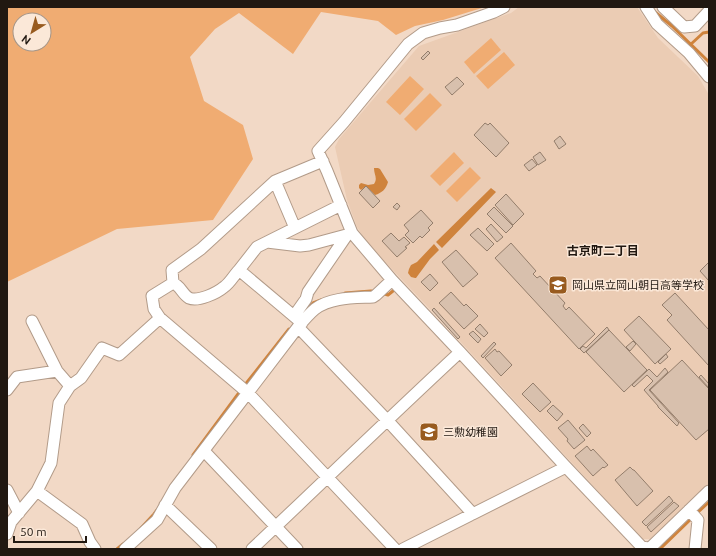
<svg xmlns="http://www.w3.org/2000/svg" width="716" height="556" viewBox="0 0 716 556" font-family="Ubuntu,'Noto Sans JP',sans-serif">
	<style>
		.built { fill: #ebccb4 }
		.green { fill: #f0ac72; fill-rule: evenodd }
		.water { fill: #cf833c }
		.lines { fill: none; stroke-linecap: round; stroke-linejoin: round }
		.stream { stroke: #cf833c; stroke-width: 3 }
		.building { fill: #d8c0ad; stroke: #937d6b }
		.minor-casing { stroke: #b29b89; stroke-width: 13 }
		.minor { stroke: #fff; stroke-width: 11 }
		.labels { text-anchor: middle; stroke-width: 3; stroke-linejoin: round; paint-order: stroke }
		.poi-label { font-size: 11px; fill: #211811; stroke: #fbe8d8; text-anchor: start }
		.neighbourhood-label { font-size: 12px; font-weight: bold; fill: #211811; stroke: #fbe8d8 }
	</style>
	<rect width="100%" height="100%" fill="#f2d9c6"/>
	<path class="built" d="M519 7H637L658 38 698 76 709 95V483L650 539H642L446 326 367 243 357 227 347 200 335 147 339 139 419 46 511 13Z"/>
	<path class="green" d="M7 7H485L443 20 415 26 396 35 378 21 321 12 293 54 239 13 215 29 190 57 204 101 243 125 253 159 213 220 117 229 7 282ZM20 20H44V44H20Z
		M491 38 501 50 474 74 464 62Z
		M504 52 515 65 488 89 476 76Z
		M410 76 424 89 400 115 386 102Z
		M430 93 442 105 416 131 404 119Z
		M454 152 464 163 440 186 430 176Z
		M470 167 481 178 457 202 446 191Z"/>
	<path class="water" d="M374 168H378L380 169 388 182C386 189 382 193 375 195L366 186 361 190 359 188V185L361 183 368 185 374 184C378 178 374 175 374 168Z
		M491 188 496 192 442 248 436 242Z
		M434 244 439 250 430 259 416 278H415L411 277 408 273 409 269 411 265 417 262Z"/>
	<g class="lines">
		<path class="stream" d="M655 12 672 26 709 62
			M690 45 703 33 709 32
			M345 293 371 291 375 292
			M381 293 388 295 393 291
			M303 312 313 303 321 300
			M244 386 289 329
			M193 455 241 390
			M696 514 709 502
			M141 528 154 514 157 510
			M117 549 123 544
			M660 549 692 518"/>
	</g>
	<path class="building" d="M428 51 430 53 423 60 421 58Z
		M457 77 464 84 452 95 445 87Z
		M485 123 488 125 490 123 509 143 496 157 474 135Z
		M560 136 566 144 559 149 554 141Z
		M540 152 546 160 538 165 533 157Z
		M532 159 537 165 529 171 524 165Z
		M366 186 380 201 373 208 359 193Z
		M506 194 524 214 513 225 495 205Z
		M397 203 400 206 397 210 393 207Z
		M494 207 513 226 506 233 487 214Z
		M421 210 433 223 428 228 430 230 422 238 420 236 413 243 405 235 409 231 404 225Z
		M491 224 503 237 497 242 486 229Z
		M478 228 494 244 487 251 470 235Z
		M391 233 399 241 404 237 410 243 405 247 407 248 397 257 382 241Z
		M511 243 536 271 533 274 537 278 540 276 565 303 563 306 566 310 569 307 595 334 579 349 495 258Z
		M456 250 478 274 463 287 442 262Z
		M709 262V281L700 271Z
		M430 274 438 283 430 291 421 282Z
		M451 292 464 306 466 304 478 316 464 329 439 303Z
		M675 293 709 330V366L667 320 672 315 662 305Z
		M434 308 460 337 458 339 432 310Z
		M639 316 671 349 655 364 624 330Z
		M480 324 488 333 484 337 475 329Z
		M607 327 609 330 584 353 580 349 583 346 586 348Z
		M609 330 647 370 624 392 586 352Z
		M473 331 481 339 478 343 469 334Z
		M633 341 636 344 630 351 626 347Z
		M494 342 496 344 483 358 481 356Z
		M495 349 497 352 499 351 512 365 501 376 485 358Z
		M666 354 668 357 660 364 658 362Z
		M682 360 709 389V429L696 440 650 390Z
		M665 368 668 372 649 390 679 423 677 426 658 407V406L644 390 653 381 647 375 634 387 632 385 649 369 657 377Z
		M701 375 709 384V388L699 377Z
		M533 383 551 402 540 412 522 394Z
		M553 405 563 414 557 421 547 411Z
		M568 420 585 440 574 449 567 441 568 439 558 428Z
		M583 424 591 433 587 437 579 428Z
		M587 446 591 451 593 449 608 465 604 468 603 467 593 476 575 456Z
		M630 467 633 470H634L653 491 637 506 615 480Z
		M669 496 673 501 646 526 642 522Z
		M674 502 679 506 651 532 647 527Z"/>
	<g class="lines">
		<defs>
			<path id="minor" d="M504 7 494 12 457 25 440 28 423 33 408 44 344 122 318 151 327 171 352 233 392 280 460 352 566 467 641 546 649 549 709 491
				M646 7 657 24 689 53 709 77
				M663 7 684 27 695 26 709 11
				M275 181 295 228
				M267 242 300 246 309 245 350 234
				M173 283C180 285 182 294 189 298 198 302 217 293 224 287 230 283 234 275 239 270
				M294 316 306 299 308 292 347 235
				M160 318 154 309 152 296 173 283 172 270 201 249 275 181 323 161
				M32 321 57 371 70 386
				M302 323 239 270 257 247 341 205
				M298 327 387 420 473 514
				M7 390 17 377 57 371
				M204 451 297 549
				M7 490 19 513
				M37 491 82 524 90 542 95 549
				M165 505 211 549
				M689 510 698 520 695 549
				M7 534 11 522 37 491 51 463 59 403 70 386 81 378 102 348 119 355 160 318 248 393 395 549
				M125 549 157 520 175 488 298 327C303 321 309 314 315 309 331 297 354 298 373 297L376 295 392 280
				M252 549C322 483 390 417 460 352
				M403 549 566 467"/>
		</defs>
		<use href="#minor" class="minor-casing"/>
		<use href="#minor" class="minor"/>
	</g>
	<defs>
		<symbol id="school-square" viewBox="-11 -11 22 22"><rect x="-9" y="-9" width="18" height="18" rx="4" fill="#985b1f" stroke="#fbe8d8"/><path d="M0-5L7-2L0 1L-7-2ZM-4 1L0 2.5L4 1V4Q0 6-4 4Z" fill="#fff"/></symbol>
	</defs>
	<g fill-rule="evenodd">
		<use href="#school-square" x="547" y="274" width="22" height="22"/>
		<use href="#school-square" x="418" y="421" width="22" height="22"/>
	</g>
	<g class="labels">
		<g class="poi-label">
			<text x="572" y="289">岡山県立岡山朝日高等学校</text>
			<text x="443" y="436">三勲幼稚園</text>
		</g>
		<g class="neighbourhood-label">
			<text x="603" y="255">古京町二丁目</text>
		</g>
	</g>
	<rect width="716" height="556" fill="none" stroke="#211811" stroke-width="16"/>
	<g transform="translate(32 32) rotate(217)"><circle r="19" fill="#fbe8d8" stroke="#a49588"/>
	<path d="M0-3L7 15L0 10L-7 15Z" fill="#985b1f"/>
	<text y="-6" font-size="11" font-weight="bold" text-anchor="middle" fill="#211811">N</text>
	</g>
	<path d="M14 536v6h72v-6" fill="none" stroke="#211811" stroke-width="2"/>
	<text x="20" y="536" font-size="12" fill="#211811" stroke="#fbe8d8" stroke-width="3" paint-order="stroke">50 m</text>
</svg>
